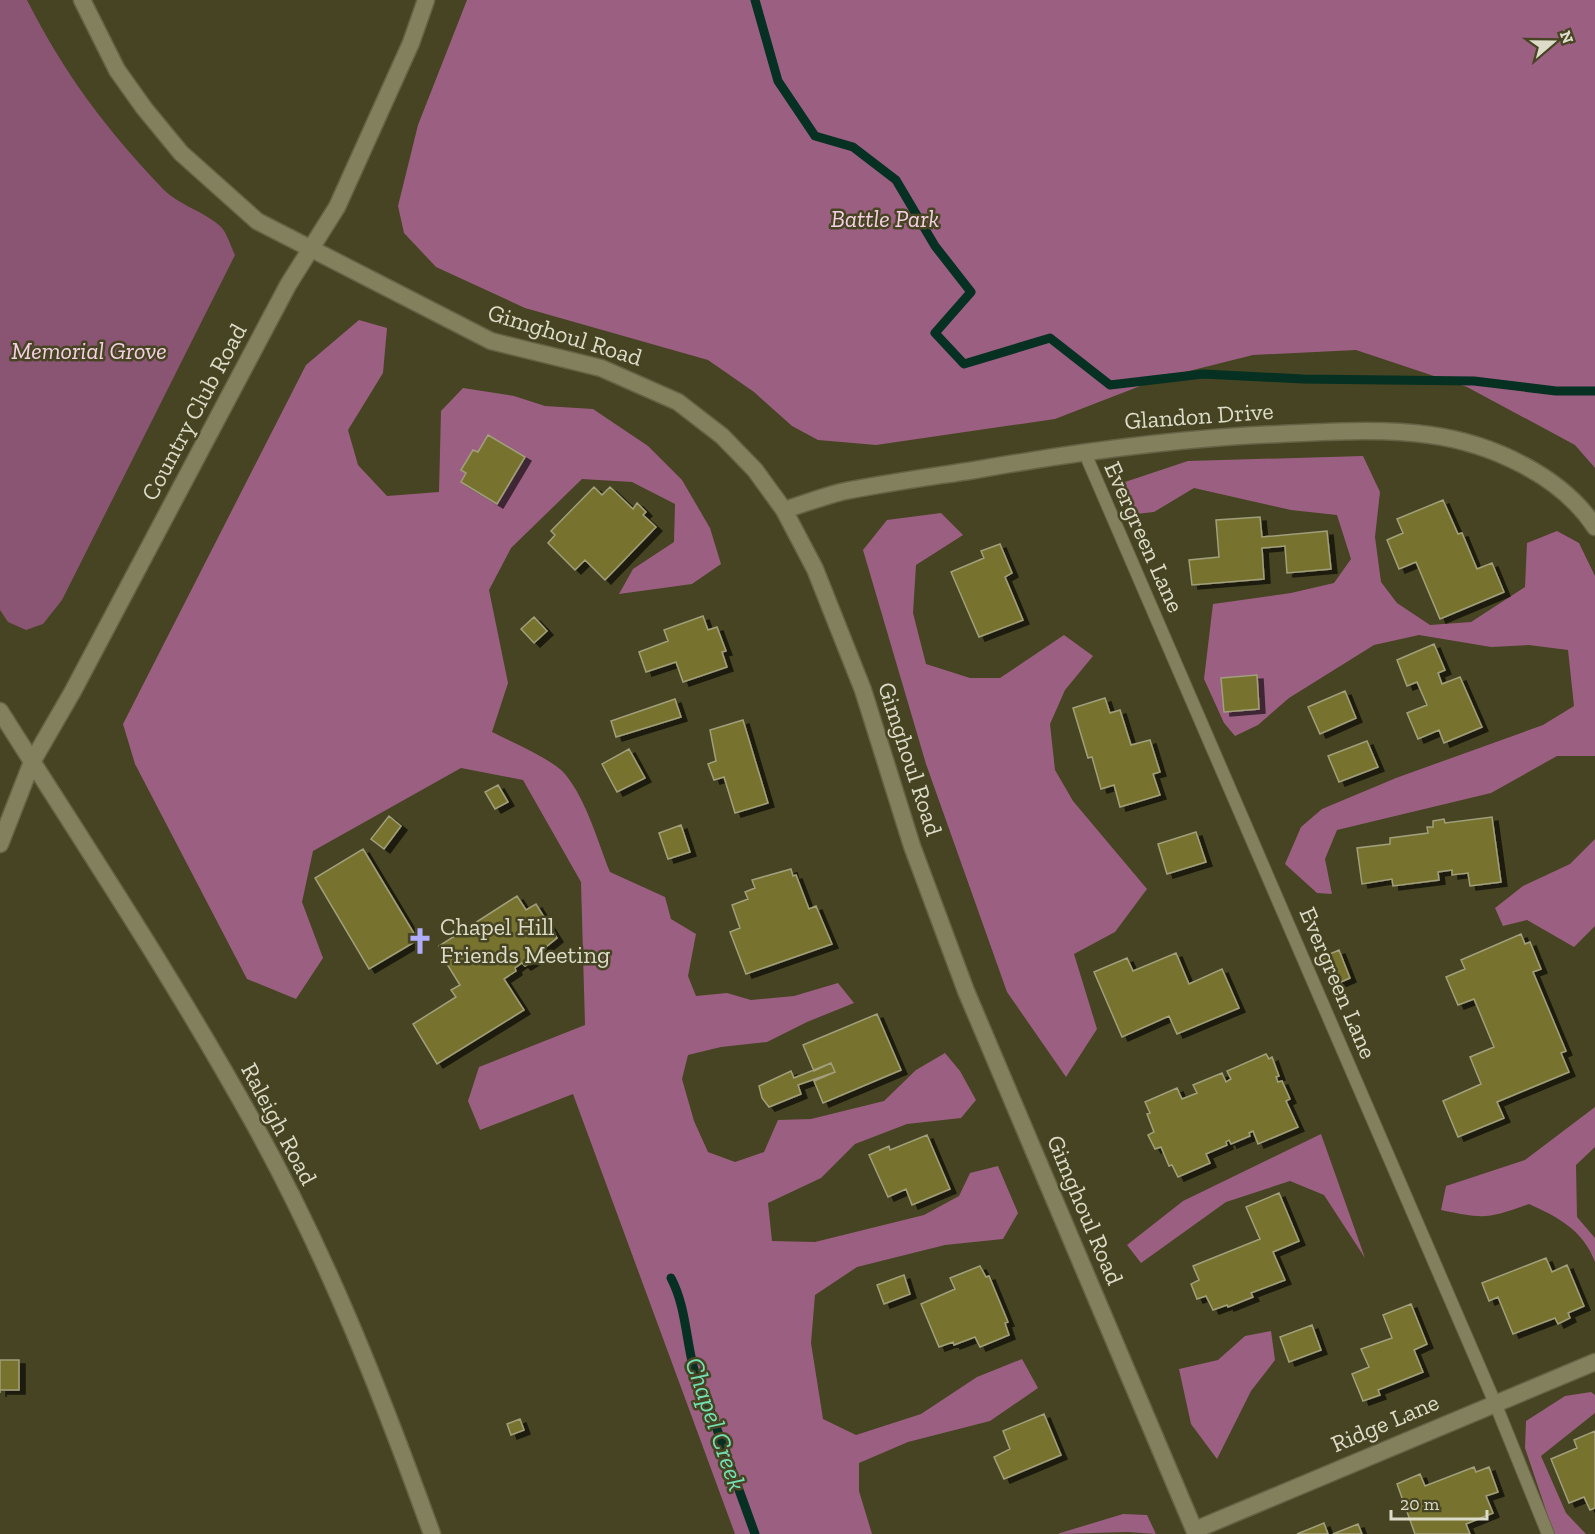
<svg xmlns="http://www.w3.org/2000/svg" width="1595" height="1534" viewBox="0 0 1595 1534" font-family="'Zilla Slab',serif">
	<style>
		.green { fill: #8a5473 }
		.forest { fill: #9b5f81 }
		.lines { fill: none; stroke-linecap: round; stroke-linejoin: round }
		.stream { stroke: #053022; stroke-width: 9 }
		.building { fill: #77722e; stroke: #a19f7b; stroke-width: 1.5; filter: url(#shadow) }
		.service-casing { stroke: #656345; stroke-width: 14 }
		.minor-casing { stroke: #656345; stroke-width: 19 }
		.tertiary-casing { stroke: #656345; stroke-width: 19 }
		.secondary-casing { stroke: #656345; stroke-width: 19 }
		.service { stroke: #82805d; stroke-width: 12 }
		.minor { stroke: #82805d; stroke-width: 16 }
		.tertiary { stroke: #82805d; stroke-width: 16 }
		.secondary { stroke: #82805d; stroke-width: 16 }
		.labels { text-anchor: middle; stroke-width: 5; stroke-linejoin: round; paint-order: stroke }
		.park-label { font-size: 24px; font-style: italic; fill: #f5d0e4; stroke: #464422 }
		.street-label { font-size: 24px; fill: #dddcc9; stroke: #464422 }
		.poi-label { font-size: 24px; fill: #dddcc9; stroke: #464422; text-anchor: start }
		.water-label { font-size: 26px; font-style: italic; fill: #72e0b4; stroke: #464422 }
	</style>
	<defs>
		<filter id="shadow"><feDropShadow dx="6" dy="4" stdDeviation="0" flood-color="#0009"/></filter>
	</defs>
	<rect width="100%" height="100%" fill="#464422"/>
	<path class="green" d="M0 0H27C65 75 106 129 163 189 180 206 206 212 221 227 227 233 231 247 235 255L62 600 43 624 26 630 8 622 0 610Z"/>
	<path class="forest" d="M467 0H1595V468L1575 445 1467 387 1356 350 1253 355 1161 378 1055 419 876 445 818 440 792 426 754 392 708 360 525 308 436 267 404 233 398 206 418 125Z
		M359 320 387 328 383 373 348 430 358 465 387 496 439 492 441 411 463 388 514 396 545 406 593 409 648 446 682 480 710 528 721 564 692 584 619 594 633 569 674 542 675 504 632 482 582 479 511 548 489 590 508 683 492 732C510 741 552 759 565 774 587 801 597 840 610 872L665 897 671 919 696 934 688 976 696 996 727 993 751 1000 794 996 838 983 854 1003 807 1022 767 1042 721 1047 688 1055 682 1079 694 1121 708 1152 735 1162 764 1152 778 1120 811 1119 884 1101 916 1070 945 1053 960 1071 976 1100 961 1118 907 1124 855 1144 821 1178 768 1203 772 1241 815 1242 924 1215 959 1196 970 1173 998 1166 1018 1213 1003 1239 945 1245 857 1267 815 1295 811 1343 823 1419 856 1435 921 1414 977 1377 1022 1359 1038 1388 990 1421 908 1442 859 1463V1491L872 1534H735L573 1094 480 1130 468 1101 479 1067 585 1025 581 882 523 780 461 768 313 851 302 902 323 958 296 999 247 979 135 764 123 724 306 365Z
		M1363 456 1380 492 1375 537 1381 582 1397 603 1430 625 1471 622 1525 587 1527 543 1557 531 1579 543 1595 576V756H1557L1491 793 1337 830 1325 859 1332 894 1317 893 1285 864 1301 827 1322 809 1396 778 1543 725 1574 706 1568 650 1529 645 1491 647 1419 635 1374 645 1289 698 1258 725 1235 736 1224 723 1204 679 1213 604 1291 593 1334 583 1351 559 1337 515 1291 510 1194 488 1154 512 1127 515 1125 482 1188 461Z
		M941 513 963 535 916 565 913 613 926 664 970 678H1000L1064 635 1093 656 1065 690 1050 724 1055 770 1073 801 1147 889 1115 932 1074 954 1097 1029 1066 1077 1007 992 926 764 863 550 887 520Z
		M1595 839V926L1574 947 1527 920 1503 926 1495 908 1523 886 1570 864Z
		M1595 1107V1147L1576 1165 1577 1217 1595 1238V1262C1583 1230 1558 1217 1529 1204 1488 1219 1484 1219 1441 1210L1446 1186 1525 1160Z
		M1321 1134 1365 1258 1324 1195 1290 1181 1226 1202 1141 1263 1127 1245 1183 1201Z
		M1271 1331 1275 1360 1251 1391 1217 1459 1191 1424 1179 1369 1218 1360 1245 1336Z
		M1591 1392 1595 1395V1413L1541 1456 1566 1513 1586 1534H1554L1525 1448 1526 1421 1565 1396Z
		M1123 1514 1147 1515 1156 1534 1128 1532 1057 1534Z"/>
	<g class="lines">
		<path class="stream" d="M755 0 778 81 815 136 853 147 896 180 935 246 971 292 935 333 964 364 1050 338 1110 385 1203 374 1303 379 1474 381 1556 391H1595
			M671 1278C691 1316 684 1362 706 1399L755 1534"/>
	</g>
	<path class="building" d="M488 435 525 457 497 504 461 482 466 473 461 470 473 450 478 452Z
		M594 487 602 495 610 487 633 509 637 503 646 512 643 515 656 527 605 580 585 560 575 570 548 543 555 535 551 531Z
		M1443 500 1458 534 1462 533 1477 569 1492 563 1504 592 1440 619 1416 562 1399 569 1387 540 1403 533 1397 519Z
		M1260 517 1262 537 1327 531 1331 569 1287 573 1285 546 1262 548 1264 579 1192 585 1189 560 1219 557 1216 520Z
		M1000 544 1012 573 1005 577 1023 620 979 637 951 572 984 558 981 551Z
		M703 616 708 630 717 627 726 651 722 652 727 667 683 682 676 662 646 672 639 652 668 641 664 630Z
		M534 617 547 631 534 643 521 629Z
		M1434 644 1445 670 1438 673 1442 684 1460 677 1482 727 1444 743 1439 730 1418 739 1407 713 1427 705 1417 682 1407 686 1397 660Z
		M1257 675 1259 709 1224 712 1221 678Z
		M1345 691 1356 718 1320 734 1308 707Z
		M1105 698 1110 713 1120 710 1131 745 1150 740 1160 772 1153 774 1160 795 1120 807 1114 785 1101 789 1092 757 1088 758 1073 708Z
		M675 699 681 717 616 737 611 721Z
		M743 720 768 803 735 813 724 777 714 780 708 764 716 761 710 730Z
		M1367 741 1378 767 1339 782 1328 756Z
		M629 749 645 778 617 792 602 764Z
		M498 785 508 802 495 809 485 792Z
		M389 816 401 826 384 849 371 839Z
		M1492 817 1501 882 1470 886 1468 873 1452 875V870L1438 872 1439 880 1393 886 1392 879 1362 884 1357 848 1390 844V838L1428 833 1427 827H1433V821L1444 819 1445 823Z
		M681 825 690 852 668 859 659 833Z
		M1196 832 1206 862 1167 874 1158 844Z
		M363 849 418 940 369 969 315 878Z
		M791 869 793 876 796 875 809 909 816 906 832 944 746 974 730 932 740 928 732 905 748 899 745 892 755 888 752 880Z
		M517 896 526 910 536 904 557 938 541 951 543 955 525 966 522 963 515 968 516 971 504 979 524 1010 437 1064 413 1024 456 997 451 990 460 985 442 956 444 955 439 946Z
		M1521 934 1525 944 1530 942 1541 969 1533 972 1566 1051 1561 1053 1569 1072 1497 1102 1504 1118 1458 1137 1443 1101 1481 1084 1470 1057 1494 1047 1474 999 1458 1005 1446 977 1465 969 1461 960Z
		M1339 950 1350 978 1334 985 1323 957Z
		M1176 953 1189 984 1222 969 1239 1008 1177 1034 1169 1016 1122 1037 1094 972 1127 958 1133 971Z
		M877 1014 901 1070 823 1103 814 1081 835 1072 831 1063 814 1071 803 1045Z
		M1266 1054 1269 1059 1272 1057 1279 1076 1276 1077 1278 1082 1282 1081 1290 1099 1286 1101 1298 1127 1258 1144 1253 1131 1249 1133 1250 1136 1231 1144 1229 1140 1226 1142 1227 1145 1206 1154 1210 1163 1178 1177 1172 1165 1169 1166 1161 1147 1155 1149 1148 1135 1154 1132 1147 1114 1150 1113 1145 1102 1177 1088 1182 1099 1197 1093 1193 1085 1222 1073 1226 1082 1231 1079 1227 1071Z
		M831 1063 835 1072 798 1085 801 1094 769 1107 762 1098 759 1086 791 1071 794 1078Z
		M927 1135 950 1189 912 1205 906 1189 888 1197 869 1155 889 1146 890 1150Z
		M1279 1193 1299 1241 1273 1252 1285 1280 1251 1293 1253 1297 1228 1307 1227 1305 1213 1310 1206 1296 1197 1299 1191 1284 1199 1280 1193 1266 1260 1239 1246 1207Z
		M1546 1258 1552 1272 1567 1265 1584 1306 1568 1313 1570 1318 1558 1324 1555 1318 1513 1334 1498 1297 1489 1301 1482 1283Z
		M980 1266 986 1277 989 1276 1008 1322 1005 1323 1009 1335 980 1347 975 1337 954 1345 953 1342 939 1347 921 1304 955 1289 950 1278Z
		M904 1275 910 1294 884 1304 877 1285Z
		M1411 1304 1427 1344 1414 1350 1423 1372 1378 1390 1380 1395 1363 1401 1352 1374 1369 1367 1361 1349 1392 1338 1383 1315Z
		M1312 1325 1321 1350 1289 1362 1280 1337Z
		M0 1360H19V1390H0V1393Z
		M1044 1414 1061 1455 1004 1479 994 1457 1010 1449 1003 1431Z
		M520 1419 524 1430 511 1435 507 1424Z
		M1595 1431V1508L1590 1510 1584 1497 1569 1503 1551 1459 1577 1448 1574 1440Z
		M1474 1467 1476 1472 1489 1467 1498 1492 1486 1496 1493 1513 1466 1524 1470 1534H1415L1397 1484 1420 1474 1425 1486Z
		M1324 1523 1328 1534H1297Z
		M1358 1524 1362 1534H1333Z"/>
	<g class="lines">
		<defs>
			<path id="service" d="M1084 451 1495 1403 1548 1534"/>
			<path id="minor" d="M82 0 117 70 144 108 181 153 257 221 491 341 601 368 678 402 722 436 755 470 784 510 815 569 863 690 912 846 966 991 1196 1534
				M784 510C803 504 822 497 841 492 885 483 930 477 975 470 1077 452 1177 438 1280 434 1329 432 1381 428 1430 435 1490 443 1561 475 1595 527
				M0 844 32 762
				M1195 1530 1595 1362"/>
			<path id="tertiary" d="M32 762 73 691 288 285 337 207 411 43 426 0"/>
			<path id="secondary" d="M0 711C86 847 175 981 253 1122 326 1253 381 1393 432 1534"/>
		</defs>
		<use href="#service" class="service-casing"/>
		<use href="#minor" class="minor-casing"/>
		<use href="#tertiary" class="tertiary-casing"/>
		<use href="#secondary" class="secondary-casing"/>
		<use href="#service" class="service"/>
		<use href="#minor" class="minor"/>
		<use href="#tertiary" class="tertiary"/>
		<use href="#secondary" class="secondary"/>
	</g>
	<defs>
		<symbol id="church-bare" viewBox="-9 -9 18 18"><path d="M-1.2-6h2.4v3.5h3.3v2.4h-3.3V6h-2.4V-.1h-3.3v-2.4h3.3Z" fill="#b0aefa" stroke="#464422" stroke-width="2.5" paint-order="stroke"/></symbol>
	</defs>
	<g fill-rule="evenodd">
		<use href="#church-bare" x="401" y="922" width="38" height="38"/>
	</g>
	<g class="labels">
		<g class="park-label">
			<text x="885" y="227">Battle Park</text>
			<text x="89" y="359">Memorial Grove</text>
		</g>
		<g class="street-label">
			<text transform="translate(565 335) rotate(17)" y="8">Gimghoul Road</text>
			<text transform="translate(194 412) rotate(-62)" y="8">Country Club Road</text>
			<text transform="translate(1199 416) rotate(-4)" y="8">Glandon Drive</text>
			<text transform="translate(1144 537) rotate(66)" y="8">Evergreen Lane</text>
			<text transform="translate(910 759) rotate(72)" y="8">Gimghoul Road</text>
			<text transform="translate(1338 983) rotate(67)" y="8">Evergreen Lane</text>
			<text transform="translate(279 1124) rotate(62)" y="8">Raleigh Road</text>
			<text transform="translate(1085 1210) rotate(67)" y="8">Gimghoul Road</text>
			<text transform="translate(1385 1423) rotate(-23)" y="8">Ridge Lane</text>
		</g>
		<g class="poi-label">
			<text x="440" y="935">Chapel Hill<tspan x="440" dy="28">Friends Meeting</tspan></text>
		</g>
		<g class="water-label">
			<text transform="translate(716 1424) rotate(71)" y="9">Chapel Creek</text>
		</g>
	</g>
	<g transform="translate(1553 42) rotate(70)" stroke="#464422" stroke-width="4.5" paint-order="stroke">
	<path d="M0-4.5L10 22L0 15L-10 22Z" fill="#dddcc9"/>
	<text y="-9" font-size="16" font-weight="bold" text-anchor="middle" fill="#dddcc9">N</text>
	</g>
	<path d="M1391 1510v9h96v-9" fill="none" stroke="#dddcc9" stroke-width="3"/>
	<text x="1400" y="1510" font-size="18" fill="#dddcc9" stroke="#464422" stroke-width="4.5" paint-order="stroke">20 m</text>
</svg>
